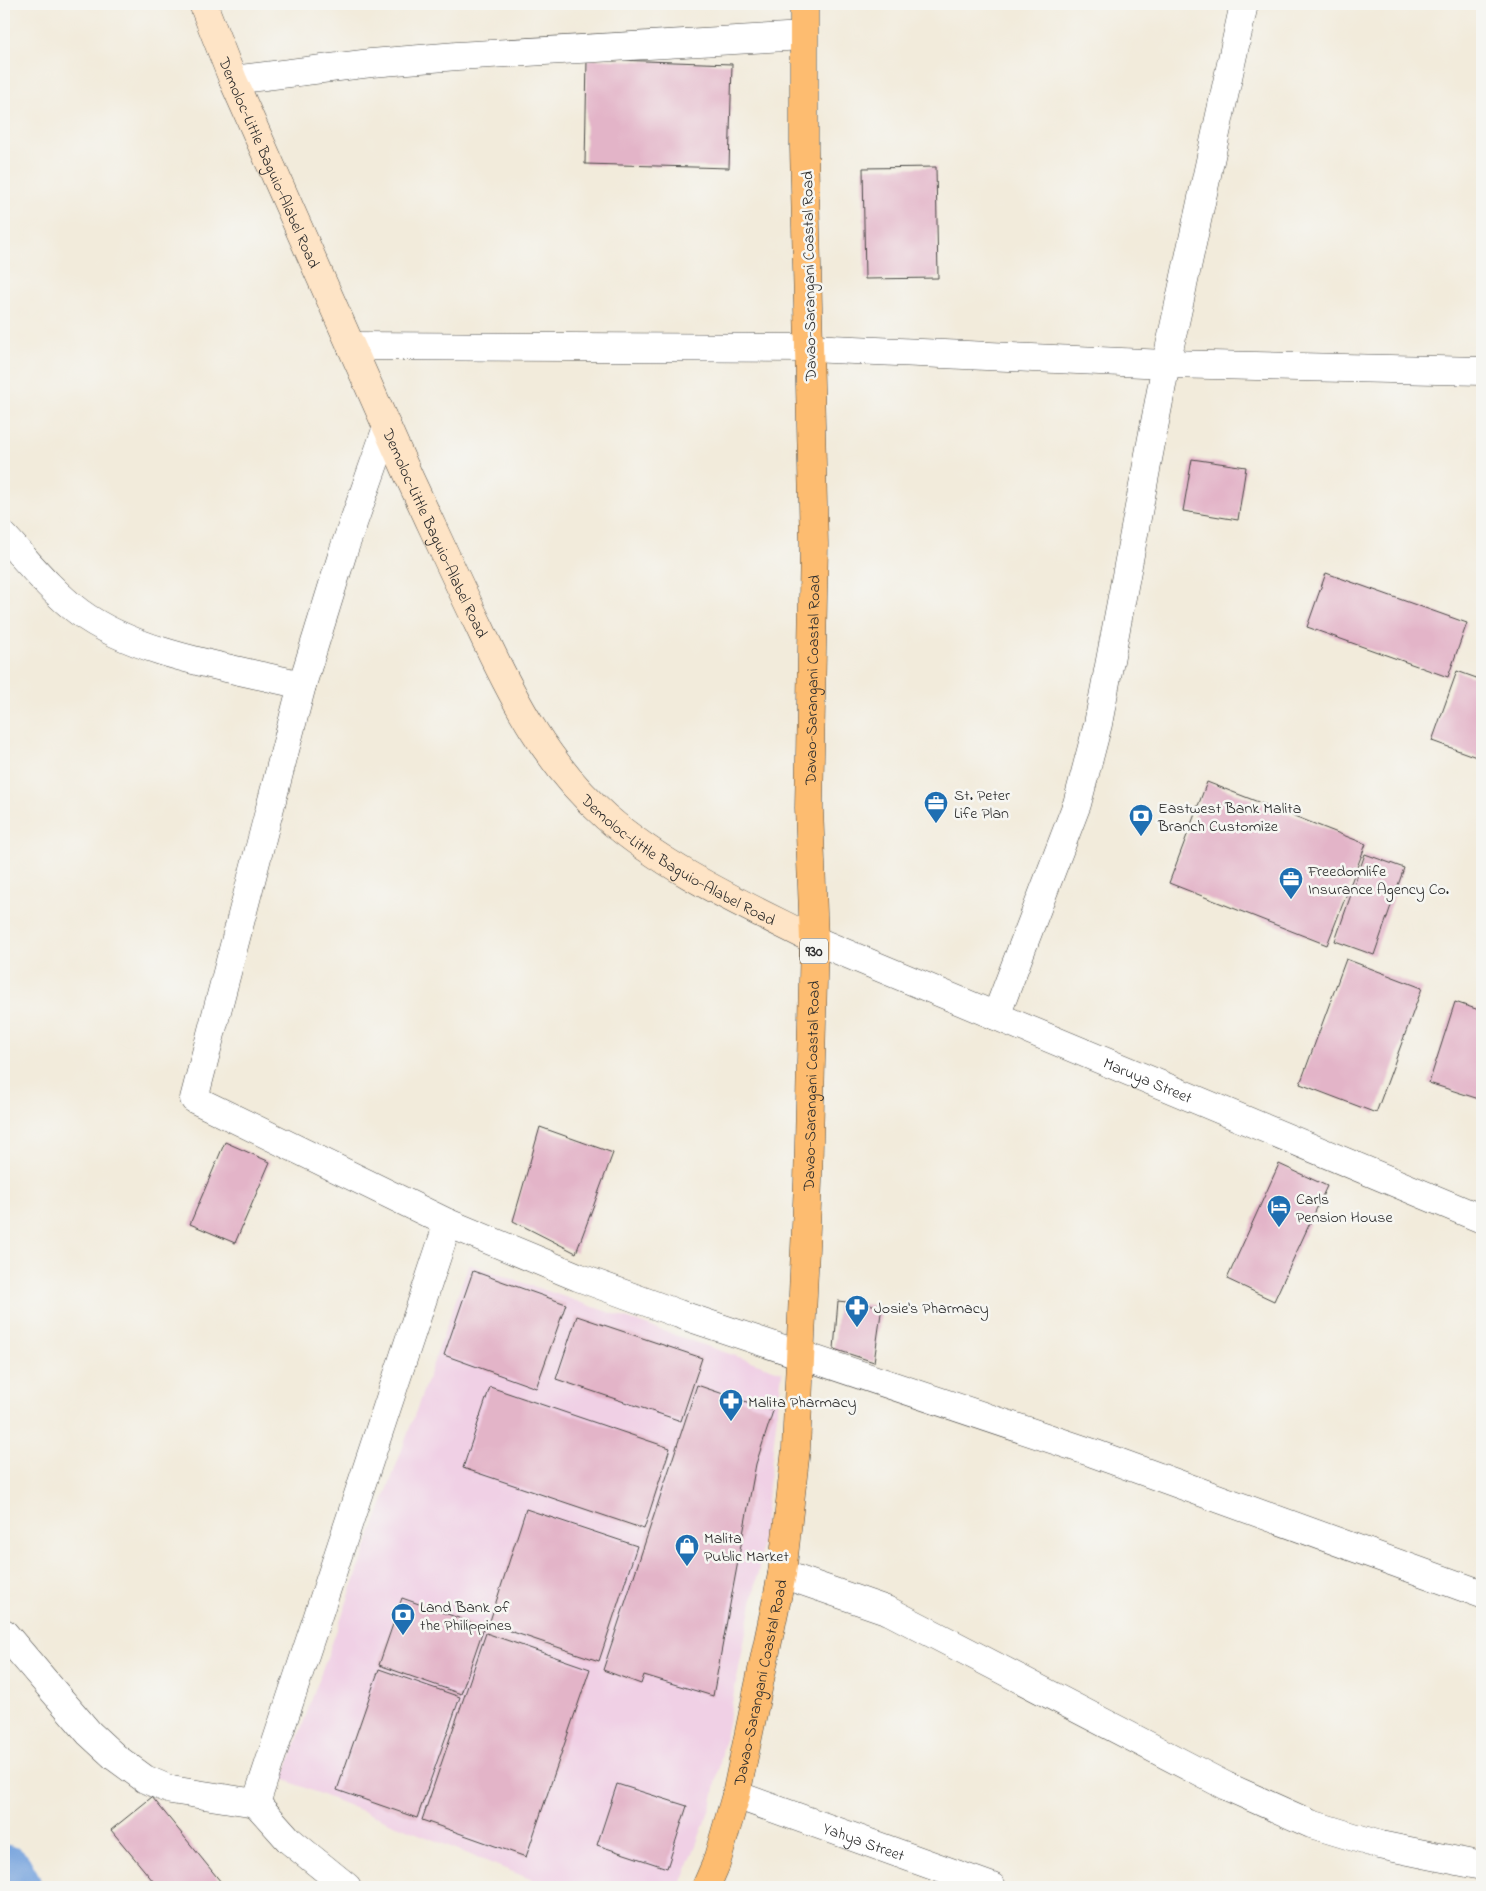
<svg xmlns="http://www.w3.org/2000/svg" width="1486" height="1891" viewBox="0 0 1486 1891" font-family="'Indie Flower',sans-serif">
	<style>
		.built { fill: #f0d0e5 }
		.lines { fill: none; stroke-linecap: round; stroke-linejoin: round }
		.river { stroke: #74a2dd; stroke-width: 61 }
		.building { fill: #e3b4c8 }
		.street-casing { stroke: #494845; stroke-width: 29 }
		.secondary-casing { stroke: #494845; stroke-width: 29 }
		.primary-casing { stroke: #494845; stroke-width: 29 }
		.street { stroke: #fff; stroke-width: 28 }
		.secondary { stroke: #fee4c6; stroke-width: 28 }
		.primary { stroke: #fdbc70; stroke-width: 28 }
		.labels { text-anchor: middle; stroke-width: 5; stroke-linejoin: round; paint-order: stroke }
		.shield { fill: #f6f6f2; stroke: #686867; stroke-width: 1 }
		.shield-label { font-size: 15px; font-weight: bold; fill: #2b2b2b }
		.street-label { font-size: 16px; fill: #2b2b2b; stroke: #f6f6f2 }
		.poi-label { font-size: 16px; fill: #2b2b2b; stroke: #f6f6f2; text-anchor: start }
	</style>
	<rect width="100%" height="100%" fill="#f6f6f2"/>
	<filter id="ink" filterUnits="userSpaceOnUse"><feTurbulence type="fractalNoise" baseFrequency=".02" numOctaves="2"/><feDisplacementMap in="SourceGraphic" scale="10" xChannelSelector="R" yChannelSelector="G"/><feConvolveMatrix kernelMatrix="1 2 1 2 8 2 1 2 1" color-interpolation-filters="sRGB"/></filter>
	<filter id="wash" filterUnits="userSpaceOnUse"><feTurbulence type="fractalNoise" baseFrequency=".0096" numOctaves="4" result="noise"/><feDisplacementMap in="SourceGraphic" scale="20" xChannelSelector="R" yChannelSelector="G"/><feGaussianBlur stdDeviation="1.12" result="paint"/><feColorMatrix in="noise" values="0 0 0 0 0 0 0 0 0 0 0 0 0 0 0 0 0 1.4 0 .05"/><feComposite in="paint" operator="in"/></filter>
	<g filter="url(#wash)">
		<rect width="100%" height="100%" fill="#f2ebdb"/>
		<path class="built" d="M469 1264 782 1372 759 1568 712 1803 680 1887H550L283 1779Z"/>
		<g class="lines">
			<path class="river" d="M4 1875 11 1887"/>
		</g>
		<g id="blocks">
			<path class="building" d="M587 59 732 64 729 168 585 164Z
				M936 167 938 278 865 279 863 168Z
				M1192 459 1246 467 1238 520 1183 511Z
				M1326 573 1467 623 1448 677 1307 627Z
				M1457 671 1482 680V759L1432 741Z
				M1207 782 1366 844 1327 945 1169 883Z
				M1365 854 1404 868 1374 955 1335 941Z
				M1346 959 1422 988 1376 1113 1300 1084Z
				M1455 1002 1482 1011V1100L1429 1083Z
				M540 1127 613 1153 576 1253 513 1221Z
				M225 1142 270 1162 235 1243 190 1224Z
				M1279 1164 1327 1186 1274 1301 1227 1279Z
				M473 1271 566 1304 536 1388 444 1355Z
				M838 1301 882 1306 874 1362 834 1349Z
				M577 1316 702 1358 681 1421 556 1379Z
				M697 1385 773 1411 756 1464 713 1696 644 1675 641 1684 603 1670Z
				M490 1387 670 1448 644 1529 463 1468Z
				M526 1509 637 1546 599 1661 489 1624Z
				M402 1598 484 1627 461 1694 379 1665Z
				M486 1633 590 1669 526 1857 422 1820Z
				M379 1669 460 1697 417 1818 337 1790Z
				M617 1784 687 1806 667 1868 597 1845Z
				M152 1797 225 1887H158L111 1830Z"/>
		</g>
	</g>
	<g filter="url(#ink)">
		<use href="#blocks" fill-opacity="0" stroke="#494845" stroke-width="1"/>
		<g class="lines">
			<defs>
				<g id="street">
					<path d="M233 80 371 63 457 56 803 36"/>
					<path d="M351 346 809 348 1166 364 1482 371"/>
					<path d="M387 427 343 552 302 685 194 1099 448 1223 578 1277 679 1314 1093 1453 1482 1594"/>
					<path d="M4 536C28 562 51 591 79 612 137 655 232 668 302 685"/>
					<path id="s1" d="M814 940 1482 1219"/>
					<path d="M996 1016 1077 804 1098 724 1166 364 1244 4"/>
					<path d="M782 1574 889 1611 1226 1786 1311 1824 1380 1845 1482 1866"/>
					<path d="M4 1633 89 1733 115 1757 145 1779 171 1790 256 1803 289 1840 347 1887"/>
					<path id="s2" d="M736 1795 992 1887"/>
					<path d="M256 1803 448 1223"/>
				</g>
				<g id="secondary">
					<path id="s3" d="M203 4 233 80C292 213 351 346 410 479 433 528 455 577 479 626 512 697 546 764 606 817 667 870 743 904 814 940"/>
				</g>
				<g id="primary">
					<path id="s4" d="M706 1887 716 1864 736 1795 782 1574 796 1449 808 1182 814 940 809 808 814 544 804 148V4"/>
				</g>
			</defs>
			<use href="#street" class="street-casing"/>
			<use href="#secondary" class="secondary-casing"/>
			<use href="#primary" class="primary-casing"/>
			<use href="#street" class="street"/>
			<use href="#secondary" class="secondary"/>
			<use href="#primary" class="primary"/>
		</g>
	</g>
	<defs>
		<symbol id="office-pin" viewBox="-11 -11 22 30"><path d="M0 17L-7.5 6A9.5 9.5 0 1 1 7.5 6Z" fill="#1f6fb2" stroke="#f6f6f2"/><path d="M-6-3h4V-5.5h4V-3h4V5H-6ZM-1-4.5V-3h2v-1.5ZM-6 0V1H6V0Z" fill="#fff"/></symbol>
		<symbol id="bank-pin" viewBox="-11 -11 22 30"><path d="M0 17L-7.5 6A9.5 9.5 0 1 1 7.5 6Z" fill="#1f6fb2" stroke="#f6f6f2"/><path d="M-6-4H6V4H-6ZM0-2.3a2.3 2.3 0 1 0 0 4.6a2.3 2.3 0 1 0 0-4.6Z" fill="#fff"/></symbol>
		<symbol id="hotel-pin" viewBox="-11 -11 22 30"><path d="M0 17L-7.5 6A9.5 9.5 0 1 1 7.5 6Z" fill="#1f6fb2" stroke="#f6f6f2"/><path d="M-6-4.5h1.5V1H6V5H4.5V3h-9V5H-6ZM-4 0a1.8 1.8 0 1 1 3.6 0ZM.5 0V-2.5h3Q6-2.5 6 0Z" fill="#fff"/></symbol>
		<symbol id="pharmacy-pin" viewBox="-11 -11 22 30"><path d="M0 17L-7.5 6A9.5 9.5 0 1 1 7.5 6Z" fill="#1f6fb2" stroke="#f6f6f2"/><path d="M-2-6h4v4h4v4h-4v4h-4v-4h-4v-4h4Z" fill="#fff"/></symbol>
		<symbol id="shop-pin" viewBox="-11 -11 22 30"><path d="M0 17L-7.5 6A9.5 9.5 0 1 1 7.5 6Z" fill="#1f6fb2" stroke="#f6f6f2"/><path d="M-5-2.5h2.3a2.7 3.5 0 0 1 5.4 0H5L5.5 6h-11ZM-1.5-2.5h3a1.5 2.3 0 0 0-3 0Z" fill="#fff"/></symbol>
	</defs>
	<g fill-rule="evenodd">
		<use href="#office-pin" x="922" y="789" width="28" height="38"/>
		<use href="#bank-pin" x="1127" y="802" width="28" height="38"/>
		<use href="#office-pin" x="1277" y="865" width="28" height="38"/>
		<use href="#hotel-pin" x="1265" y="1193" width="28" height="38"/>
		<use href="#pharmacy-pin" x="843" y="1293" width="28" height="38"/>
		<use href="#pharmacy-pin" x="717" y="1387" width="28" height="38"/>
		<use href="#shop-pin" x="673" y="1532" width="28" height="38"/>
		<use href="#bank-pin" x="389" y="1601" width="28" height="38"/>
	</g>
	<g class="labels">
		<rect class="shield" x="800" y="938.5" width="28" height="25" rx="4"/>
		<g class="shield-label">
			<text x="814" y="956">930</text>
		</g>
		<g class="street-label">
			<text dy="6" stroke="none"><textPath href="#s3" startOffset="172">Demoloc-Little Baguio-Alabel Road</textPath></text>
			<text transform="translate(808 276) rotate(-91)" y="6">Davao-Sarangani Coastal Road</text>
			<text dy="6" stroke="none"><textPath href="#s3" startOffset="578">Demoloc-Little Baguio-Alabel Road</textPath></text>
			<text dy="6" stroke="none"><textPath href="#s4" startOffset="1218">Davao-Sarangani Coastal Road</textPath></text>
			<text dy="6" stroke="none"><textPath href="#s3" startOffset="996">Demoloc-Little Baguio-Alabel Road</textPath></text>
			<text dy="6" stroke="none"><textPath href="#s1" startOffset="362">Maruya Street</textPath></text>
			<text dy="6" stroke="none"><textPath href="#s4" startOffset="812">Davao-Sarangani Coastal Road</textPath></text>
			<text dy="6" stroke="none"><textPath href="#s4" startOffset="212">Davao-Sarangani Coastal Road</textPath></text>
			<text dy="6" stroke="none"><textPath href="#s2" startOffset="136">Yahya Street</textPath></text>
		</g>
		<g class="poi-label">
			<text x="954" y="800">St. Peter<tspan x="954" dy="18">Life Plan</tspan></text>
			<text x="1158" y="813">Eastwest Bank Malita<tspan x="1158" dy="18">Branch Customize</tspan></text>
			<text x="1308" y="876">Freedomlife<tspan x="1308" dy="18">Insurance Agency Co.</tspan></text>
			<text x="1296" y="1204">Carls<tspan x="1296" dy="18">Pension House</tspan></text>
			<text x="874" y="1313">Josie's Pharmacy</text>
			<text x="748" y="1407">Malita Pharmacy</text>
			<text x="704" y="1543">Malita<tspan x="704" dy="18">Public Market</tspan></text>
			<text x="420" y="1612">Land Bank of<tspan x="420" dy="18">the Philippines</tspan></text>
		</g>
	</g>
	<rect width="1486" height="1891" fill="none" stroke="#f6f6f2" stroke-width="20"/>
</svg>
